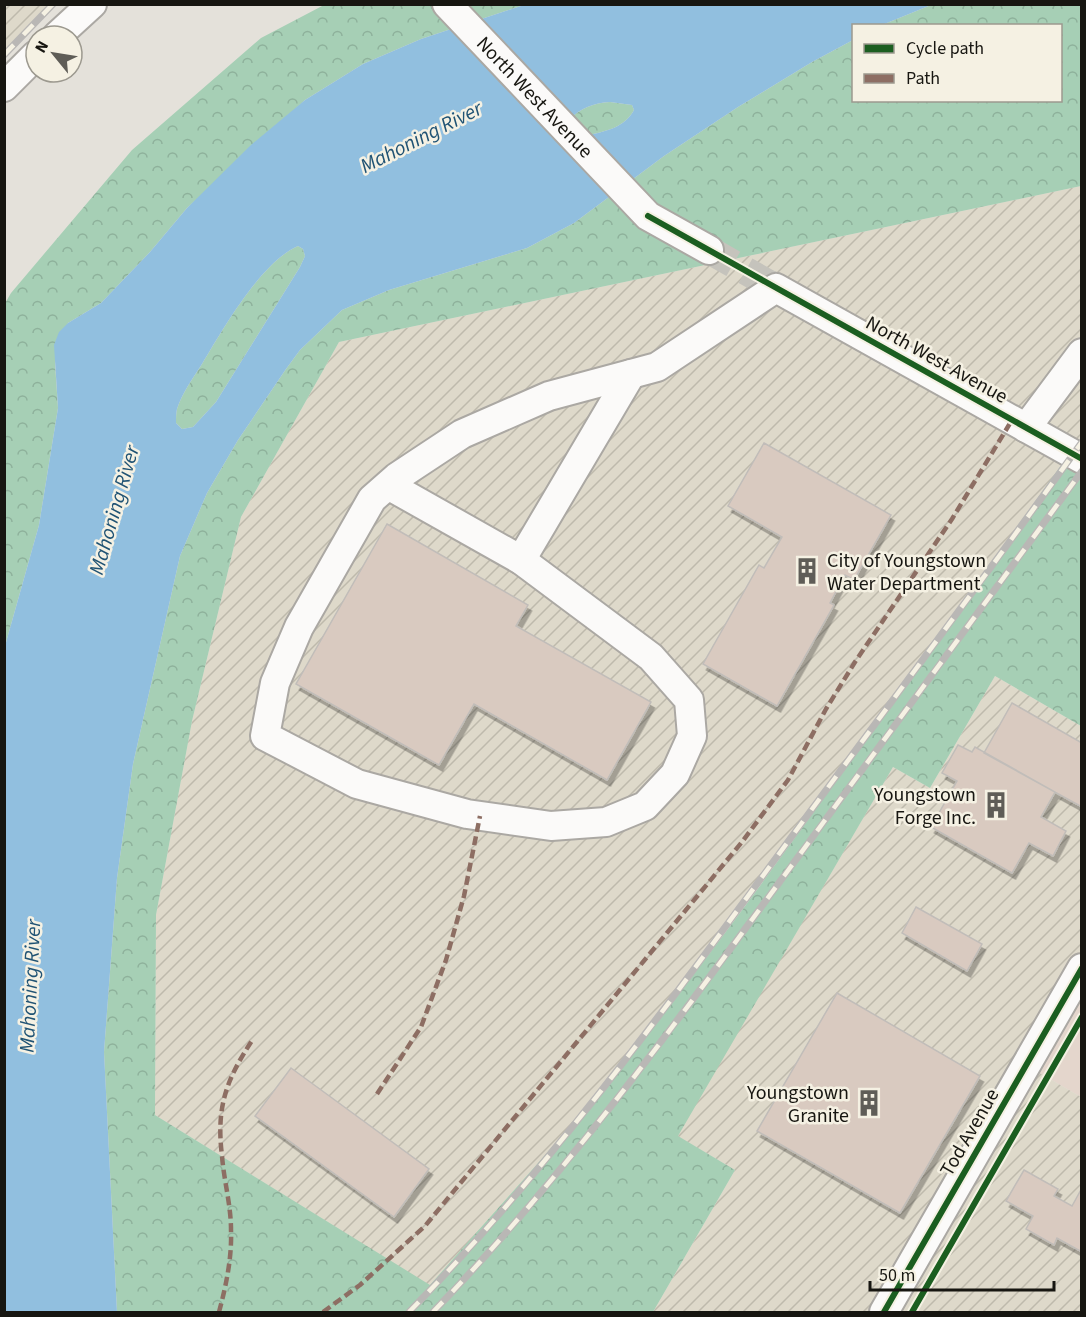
<svg xmlns="http://www.w3.org/2000/svg" width="1086" height="1317" viewBox="0 0 1086 1317" font-family="'Source Sans 3',sans-serif">
	<style>
		.commercial { fill: #e4d6cc }
		.industrial { fill: url(#industrial-furrows) }
		.forest { fill: url(#forest-crowns) }
		.water { fill: #91bfdf; fill-rule: evenodd }
		.building { fill: #d9cac0; stroke: #c1bdb9; stroke-width: 1.5; filter: url(#shadow) }
		.lines { fill: none; stroke-linecap: round; stroke-linejoin: round }
		.minor-tunnel { stroke: #c5c3bc; stroke-width: 28; stroke-dasharray: 28 14; stroke-linecap: butt }
		.minor-casing { stroke: #aba8a3; stroke-width: 32 }
		.minor { stroke: #fbfaf9; stroke-width: 28 }
		.rail-casing { stroke: #b9b7b5; stroke-width: 7 }
		.rail { stroke: #f5f1e3; stroke-width: 4.5; stroke-dasharray: 14; stroke-linecap: butt }
		.quiet { stroke: #8d6e63; stroke-width: 4.5; stroke-dasharray: 9 4.5; stroke-linecap: butt }
		.cycleway-casing { stroke: #f5f1e3; stroke-width: 10 }
		.cycleway { stroke: #1b5e20; stroke-width: 6 }
		.labels { text-anchor: middle; stroke-width: 5; stroke-linejoin: round; paint-order: stroke }
		.street-label { font-size: 20px; fill: #171611; stroke: #f5f1e3 }
		.poi-label { font-size: 20px; fill: #171611; stroke: #f5f1e3; text-anchor: end }
		.water-label { font-size: 21px; font-style: italic; fill: #205374; stroke: #f5f1e3 }
	</style>
	<defs>
		<pattern id="industrial-furrows" width="10" height="10" patternUnits="userSpaceOnUse" patternTransform="scale(1.5)"><rect width="10" height="10" fill="#ded9ca"/><path d="M-1 1l2-2M0 10L10 0M9 11l2-2" fill="none" stroke="#bebaac"/></pattern>
		<pattern id="forest-crowns" width="20" height="18" patternUnits="userSpaceOnUse" patternTransform="scale(1.5)"><rect width="20" height="18" fill="#a6cfb5"/><path d="M2 6a3 3 0 1 1 6 0M12 15a3 3 0 1 1 6 0" fill="none" stroke="#8eb19b"/></pattern>
		<filter id="shadow"><feDropShadow dx="3.5" dy="6" stdDeviation="0" flood-color="#0004"/></filter>
	</defs>
	<rect width="100%" height="100%" fill="#e4e1da"/>
	<path class="commercial" d="M1081 968V1097L1026 1065Z"/>
	<path class="industrial" d="M5 4 53 5 5 55 4 5Z
		M1081 186V460L1070 454 836 783 524 1186 430 1286 155 1115 156 915 192 721 241 517 339 342Z
		M995 676 1081 726V968L1026 1065 1081 1097V1312H653L735 1170 677 1136 893 767 930 788Z"/>
	<path class="forest" d="M324 5H524L421 39 363 64 305 100 187 208 150 252 101 303 68 323 55 363 58 408 39 525 5 646 4 305 11 293 132 150 261 38Z
		M931 5H1081V186L339 342 241 517 192 721 156 915 155 1115 430 1285C514 1190 599 1097 677 996 813 819 939 634 1070 453L1081 460V726L995 676 930 788 893 767 678 1136 735 1170 653 1312H117L104 1052 117 878 133 764 180 556 207 493 238 440 286 369 300 350 342 310 389 290 527 248 574 223 664 156 738 107 812 62 853 40 854 100H1060V26L882 25Z
		M610 102 632 105 634 110C625 127 607 131 589 135L569 119C582 108 593 103 610 102Z
		M298 246 303 249 305 256 300 267 216 402 193 427 182 429 176 423C176 418 176 413 177 409 182 393 193 378 202 364 223 329 261 262 298 246Z"/>
	<path class="water" d="M524 5H931L882 25 854 26 853 40 812 62 738 107 664 156 574 223 527 248 389 290 342 310 300 350 286 369 238 440 207 493 180 556 133 764 117 878 104 1052 117 1312H5V646L39 525 58 408 54 345 59 332 68 323 101 303 150 252 187 208 251 145 305 100 363 64 421 39ZM610 102 632 105 634 110C625 127 607 131 589 135L569 119C582 108 593 103 610 102ZM298 246 303 249 305 256 300 267 216 402 193 427 182 429 176 423C176 418 176 413 177 409 182 393 193 378 202 364 223 329 261 262 298 246Z"/>
	<path class="building" d="M764 443 891 515 854 580 845 575 830 603 834 605 777 706 703 664 759 565 764 568 782 537 728 506Z
		M387 524 528 605 516 626 651 702 607 780 474 704 439 765 296 684Z
		M1012 703 1082 743V807L984 753Z
		M958 745 972 752 975 747 1055 792 1041 817 1066 831 1053 856 1029 843 1012 873 931 827 957 781 942 773Z
		M916 907 982 944 967 971 902 933Z
		M837 993 980 1076 900 1213 757 1131Z
		M291 1068 429 1169 394 1217 255 1116Z
		M1024 1170 1058 1189 1054 1196 1072 1206 1082 1188V1252L1057 1238 1054 1245 1026 1229 1033 1216 1006 1201Z"/>
	<g class="lines">
		<path class="minor-tunnel" d="M709 250 776 288"/>
		<defs>
			<g id="minor">
				<path id="s1" d="M447 4 648 216 709 250"/>
				<path d="M57 36 92 4"/>
				<path d="M4 87 36 55"/>
				<path d="M1026 428 1082 353"/>
				<path d="M388 485 521 560 651 657 689 700 692 736 675 774 645 806 606 822 551 826 467 814 357 784 265 736 275 683 299 627 372 499 397 477 462 434 549 396 657 367 776 288 1082 459"/>
				<path d="M521 560 631 374"/>
				<path d="M884 1312 1082 968"/>
			</g>
		</defs>
		<use href="#minor" class="minor-casing"/>
		<use href="#minor" class="minor"/>
		<defs>
			<path id="rail" d="M4 55 53 4
				M409 1312C550 1168 668 1005 787 843 885 710 985 577 1082 442
				M433 1312C563 1178 674 1026 784 876 883 741 983 606 1082 471"/>
		</defs>
		<use href="#rail" class="rail-casing"/>
		<use href="#rail" class="rail"/>
		<path class="quiet" d="M377 1094 421 1027 446 960 464 896 480 816
			M219 1312C226 1286 232 1258 231 1230 231 1205 224 1181 222 1156 216 1107 226 1080 253 1039
			M323 1312 360 1285 425 1226 742 842 788 780 826 709 855 662 952 519 1012 420"/>
		<defs>
			<path id="cycleway" d="M648 216 1082 459
				M884 1312 1082 968
				M912 1312 1082 1017"/>
		</defs>
		<use href="#cycleway" class="cycleway-casing"/>
		<use href="#cycleway" class="cycleway"/>
	</g>
	<defs>
		<symbol id="building-bare" viewBox="-9 -9 18 18"><path d="M-4-6H4V6H1V3H-1V6H-4ZM-2.5-4.3h1.7v1.8h-1.7ZM.8-4.3h1.7v1.8H.8ZM-2.5-1h1.7V.8h-1.7ZM.8-1h1.7V.8H.8Z" fill="#5f5d57" stroke="#f5f1e3" stroke-width="2.5" paint-order="stroke"/></symbol>
	</defs>
	<g fill-rule="evenodd">
		<use href="#building-bare" x="788" y="552" width="38" height="38"/>
		<use href="#building-bare" x="977" y="786" width="38" height="38"/>
		<use href="#building-bare" x="850" y="1084" width="38" height="38"/>
	</g>
	<g class="labels">
		<g class="street-label">
			<text dy="7" stroke="none"><textPath href="#s1" startOffset="128">North West Avenue</textPath></text>
			<text transform="translate(937 359) rotate(29)" y="7">North West Avenue</text>
			<text transform="translate(969 1132) rotate(-60)" y="7">Tod Avenue</text>
		</g>
		<g class="poi-label">
			<text x="827" y="567" text-anchor="start">City of Youngstown<tspan x="827" dy="23">Water Department</tspan></text>
			<text x="976" y="801">Youngstown<tspan x="976" dy="23">Forge Inc.</tspan></text>
			<text x="849" y="1099">Youngstown<tspan x="849" dy="23">Granite</tspan></text>
		</g>
		<g class="water-label">
			<text transform="translate(421 137) rotate(-27)" y="7">Mahoning River</text>
			<text transform="translate(114 510) rotate(-74)" y="7">Mahoning River</text>
			<text transform="translate(30 986) rotate(-87)" y="7">Mahoning River</text>
		</g>
	</g>
	<rect width="1086" height="1317" fill="none" stroke="#171611" stroke-width="12"/>
	<rect x="852" y="24" width="210" height="78" fill="#f5f1e3" stroke="#9c998f" stroke-width="1.5"/>
	<rect x="864" y="44" width="30" height="9" fill="#1b5e20" stroke="#9c998f" stroke-width="1.5"/>
	<text x="906" y="54" font-size="18" fill="#171611">Cycle path</text>
	<rect x="864" y="74" width="30" height="9" fill="#8d6e63" stroke="#9c998f" stroke-width="1.5"/>
	<text x="906" y="84" font-size="18" fill="#171611">Path</text>
	<g transform="translate(54 54) rotate(300)"><circle r="28" fill="#f5f1e3" stroke="#9c998f" stroke-width="1.5"/>
	<path d="M0-4.5L10 22L0 15L-10 22Z" fill="#5f5d57"/>
	<text y="-9" font-size="16" font-weight="bold" text-anchor="middle" fill="#171611">N</text>
	</g>
	<path d="M870 1281v9h184v-9" fill="none" stroke="#171611" stroke-width="3"/>
	<text x="879" y="1281" font-size="18" fill="#171611" stroke="#f5f1e3" stroke-width="4.5" paint-order="stroke">50 m</text>
</svg>
